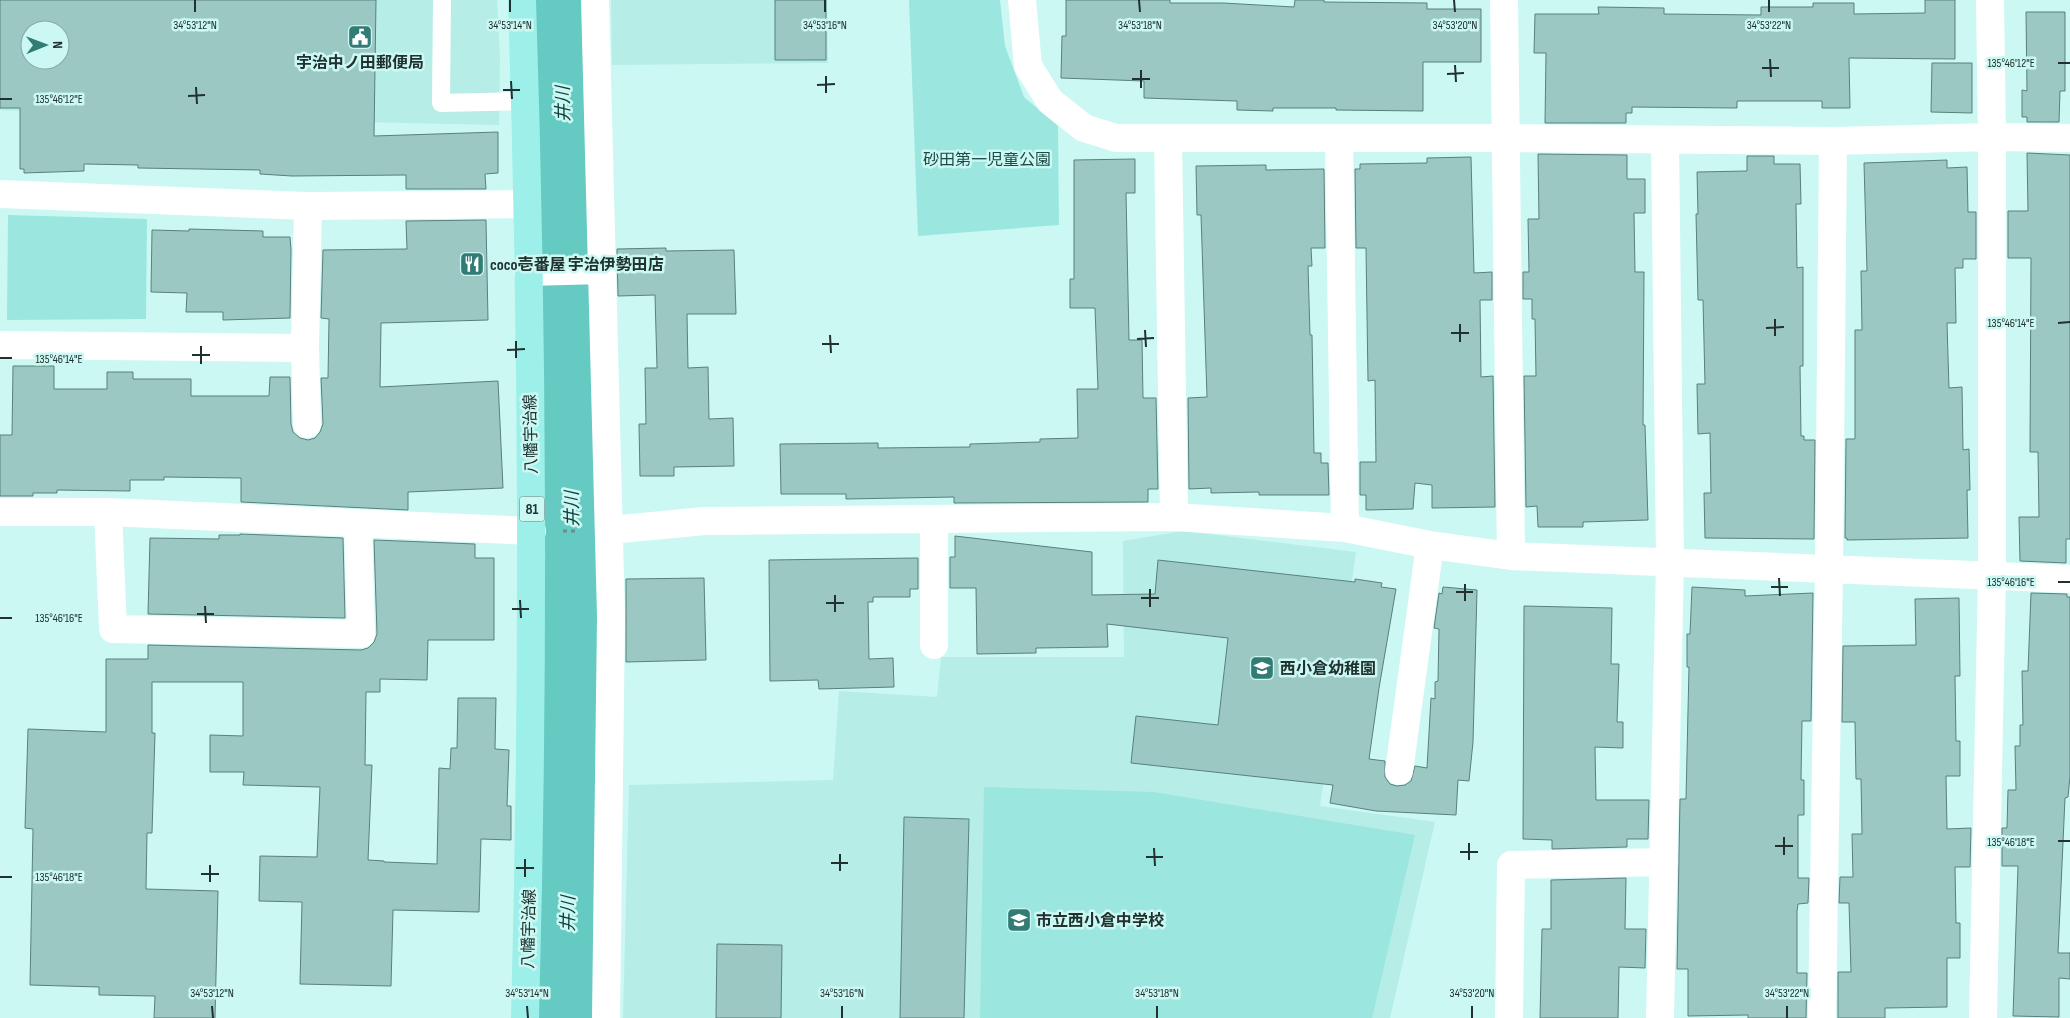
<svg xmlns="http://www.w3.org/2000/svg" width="2070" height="1018" viewBox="0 0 2070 1018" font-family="'Sofia Sans Condensed','Noto Sans JP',sans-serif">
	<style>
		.built { fill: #b6ede7; fill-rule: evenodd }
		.green { fill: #9be7e0 }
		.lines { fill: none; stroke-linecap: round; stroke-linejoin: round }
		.river { stroke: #65cac1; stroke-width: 61 }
		.building { fill: #9cc8c3; stroke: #57817d; fill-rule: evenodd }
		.path { stroke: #6e8c88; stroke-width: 3; stroke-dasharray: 4 4; stroke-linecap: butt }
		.service { stroke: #fff; stroke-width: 18 }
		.minor { stroke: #fff; stroke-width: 28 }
		.primary { stroke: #9defe9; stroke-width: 28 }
		.ticks { fill: none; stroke: #20312f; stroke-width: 2 }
		.labels { text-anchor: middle; stroke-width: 5; stroke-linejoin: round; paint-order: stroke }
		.shield { fill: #cbf8f3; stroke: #536d6a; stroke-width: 1 }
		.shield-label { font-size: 15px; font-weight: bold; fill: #20312f }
		.poi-label { font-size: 16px; font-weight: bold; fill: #20312f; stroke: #cbf8f3; text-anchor: start }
		.park-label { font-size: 16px; fill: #1b4945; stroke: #cbf8f3 }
		.street-label { font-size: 16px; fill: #20312f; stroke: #cbf8f3 }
		.water-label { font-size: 18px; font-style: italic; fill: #0f3f3b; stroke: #cbf8f3 }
		.ticks-label { font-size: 12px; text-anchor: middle; fill: #20312f; stroke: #cbf8f3; stroke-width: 5; stroke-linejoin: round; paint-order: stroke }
	</style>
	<rect width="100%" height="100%" fill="#cbf8f3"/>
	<path class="built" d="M0 0H497L500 56 499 125 312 121 0 110ZM30 30H60V60H30Z
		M611 0H827L828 63 612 65Z
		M1183 531 1356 552 1320 806 1435 822 1390 1018H623L629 785 833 780 839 691 937 697 941 657H1124L1123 541Z"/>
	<path class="green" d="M909 0H1000L1005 46 1024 97 1058 126 1059 225 918 236Z
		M8 215 147 219 146 319 7 320Z
		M984 787 1154 792 1415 835 1372 1018H980Z"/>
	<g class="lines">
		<path class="river" d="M561 0 573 557 566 1018"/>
	</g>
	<path class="building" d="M0 0H376L374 136 498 132V173L485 174 486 189H406V175L292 176 260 174V170L138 168V165L84 164V171L24 173V169H20V108H0ZM30 30H60V60H30Z
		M775 0H826V60H775Z
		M1066 0H1170V3H1223L1294 7 1295 0H1324V2L1427 3V9H1481V62H1423V111L1336 110V108H1273V111L1237 110V101L1144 98V81L1061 78 1062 36H1066Z
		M1925 0H1955V59L1849 58 1850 108H1822V101H1737V108L1632 107V113H1626V123H1545L1546 53H1534L1535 14H1599L1598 7 1664 8V14L1761 15V7H1813V3H1854V14L1925 13Z
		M2026 12H2065V91H2060L2059 122H2027V117H2022V90L2027 91Z
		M1932 63H1972V113L1931 112Z
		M2027 153 2070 155V539H2066V563L2020 561 2019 517H2039L2038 452H2030L2031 258H2008V211H2028Z
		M1538 154 1627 155V179H1645V213H1634L1635 272H1644L1643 425H1645L1648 520 1583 522V527H1538L1537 506 1526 507 1524 376H1536L1535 319H1532V299H1523V272H1529L1528 219H1539Z
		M1747 156H1774V164H1800L1801 204H1796L1797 268 1803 267V366H1800L1801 436H1804V440H1815L1814 539 1705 538 1704 493H1711L1710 433 1698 434 1697 384H1705L1703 300H1698L1696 214H1698L1697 172 1747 171Z
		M1471 157 1474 273 1492 272V300H1480L1481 377 1493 376 1495 507 1432 508V485L1415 483 1413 509 1366 510V495H1360V462H1376L1375 380 1368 381 1366 248H1356L1355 169H1360V164L1427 163V158Z
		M1135 159V193H1126L1129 340H1142L1143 398H1156L1158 489H1148V502L954 503V497L846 499V494H781L780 444 878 443V448L970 447V444L1040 442V439L1078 438 1077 389H1098L1095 308H1070V279H1074V160Z
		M1947 160V168L1967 167 1968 212H1976V259H1963V268H1955L1956 323H1947L1949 388 1962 387 1963 450 1969 449 1970 490H1967L1968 538 1847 540V538H1845L1846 439H1855V330H1862L1861 271H1867L1864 163Z
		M1266 165V170L1324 169 1325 248H1311L1312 266H1308L1310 335H1312L1314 453H1321V463H1328L1329 495H1259V492L1211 493V488L1189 489 1188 398 1207 397 1201 215H1197L1196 166Z
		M486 220 488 320 381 323 380 387 498 381 503 488 408 492V510L241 502V478L164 477V480H130V491L57 490V493H33V496H0V435H12L13 366H54V389H107V372H133V379H191V396H269L270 377H290L291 424 293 432 300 438 308 440 315 438 320 432 323 424 321 378H328L329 319 321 318 323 250 407 249 406 221Z
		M189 229 263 231V237H290L291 250 290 318 223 320V312H186L187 293 151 292 152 230 189 231Z
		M666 248V251L734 250 736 314H687L688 368 708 367 709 419 733 418 734 466 674 467V476H640L639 424H646L645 368H657L655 295 618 296 617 249Z
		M240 534 343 538 345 618 148 614 150 538 219 539V535H240Z
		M955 536 1092 552V595L1155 594 1158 560 1355 582V579L1382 583 1381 587 1396 589 1379 688 1369 759 1385 761V777L1390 784 1397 786 1405 785 1411 781 1415 766 1427 768 1431 698 1435 699V682L1438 681 1439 629 1434 628 1439 593 1442 594 1443 587 1477 590 1473 742 1469 781 1458 780 1456 815 1376 811 1330 803 1333 785 1131 763 1136 716 1218 725 1228 638 1107 624 1108 647 1036 648V653L977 654 976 588H950V557H955Z
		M374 540 475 544V558H494V640H428L427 680 380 679V692H366L365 765H372L368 860 384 861V862L437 864 439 768 450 769 451 748H457L458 698H496L495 749 509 750 507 806H511V840L481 839 479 912 393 910 391 986 300 984 302 902 259 901 260 856 317 857 320 787 243 785 244 772H210V735L243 736V682H152V733H155L152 833H147L146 889 218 891 215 1018H154L155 996 99 995V987L30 985 33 829 25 828 28 729 106 732V659H148V645L361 650 368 648 374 642 377 634Z
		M918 558V589H910V597H873V602H868L869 659 893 658 894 687 819 689 818 680 770 681 769 560Z
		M704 578 706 660 626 662V579Z
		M1692 587 1745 590V596L1813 593 1811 721H1802L1801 780H1804V815H1798V878H1809L1808 903 1798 904 1797 911V973H1807L1806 1018H1748V1015L1688 1016V969H1677L1680 799H1686L1689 667H1687V634H1690Z
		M2031 593 2067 594V597H2070V776L2068 797 2065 798 2058 953H2070V979L2059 978V1017L2013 1016 2018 866H2002V828H2007L2008 790H2016L2015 746H2020V725H2023L2022 671H2028Z
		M1959 598 1960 676H1955L1956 741H1960V776H1946L1947 829 1971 828 1970 867H1955L1956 923H1960V958H1947V1007L1885 1008V1018H1838V972H1851L1849 903H1839L1840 877H1853L1852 834H1862L1861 779H1856L1855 722H1842L1843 646 1916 645 1915 599Z
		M1524 606 1612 608 1611 664H1619L1617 722H1623V748L1595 747 1596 800H1649L1648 839H1627V847L1552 849V840L1523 839Z
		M904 817 969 819 964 1018H900Z
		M1626 878 1625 929H1646L1645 968 1619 967 1618 1018H1540L1542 929H1551V880Z
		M717 944 782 945 781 1018H716Z"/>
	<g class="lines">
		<path class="path" d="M563 531H579"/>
		<path class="service" d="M442 0 441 103 526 101"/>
		<path class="minor" d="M595 0 611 617 606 1018
			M1022 0 1028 66 1050 101 1084 128 1116 138H1507L1833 141 1992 137 2070 138
			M1504 0 1511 556
			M1168 139 1174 517 1345 528 1430 545 1511 556 2070 579
			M1339 139 1345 528
			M0 194 308 206 527 204
			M528 272 602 270
			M0 345 305 348 308 206
			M305 348 307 424
			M0 512H108L532 531
			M108 512 113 629 361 634 358 523
			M610 530 705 521 1174 517
			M934 645V520
			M1399 771 1430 545
			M1509 1018 1511 865 1664 862
			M1660 1018 1670 563 1665 140
			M1822 1018 1829 569 1833 141
			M1983 1018 1992 576V137L1990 0"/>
		<path class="primary" d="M522 0C533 339 534 679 525 1018"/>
	</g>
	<path class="ticks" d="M195 0V12M510 0V12M825 0V12M1139 0 1140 12M1454 0 1455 12M1769 0V12M1770 59 1771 77M2058 63H2070M1455 65 1456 82M1762 68H1779M1141 70V88M1447 74 1464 73M826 76V93M1132 79H1150M511 81 512 99M817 85 835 84M196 87 197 104M503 90H520M188 96 205 95M0 99H12M1775 319V336M2058 323 2070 322M1460 324V342M1766 328 1784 327M1145 330 1146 347M1451 333H1469M830 335 831 353M1137 339 1154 338M516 341V358M822 344H839M201 346V364M507 350 525 349M192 355H210M0 358H12M1779 578 1780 596M2058 582H2070M1465 584V601M1771 587H1788M1150 589V607M1456 592H1473M835 595V612M1141 598H1159M520 600 521 618M826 603H844M205 606 206 623M512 609H529M197 614H214M0 618H12M1784 837V855M2058 841H2070M1469 843V860M1775 846H1793M1154 848 1155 866M1460 852H1478M840 854V871M1146 857H1163M525 859V877M831 863H848M210 865V882M516 868H534M201 874H219M0 877H12M212 1006 213 1018M527 1006 528 1018M842 1006V1018M1157 1006V1018M1472 1006V1018M1787 1006V1018"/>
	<defs>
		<symbol id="civic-square" viewBox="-11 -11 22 22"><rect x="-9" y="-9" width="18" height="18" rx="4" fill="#337b75" stroke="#cbf8f3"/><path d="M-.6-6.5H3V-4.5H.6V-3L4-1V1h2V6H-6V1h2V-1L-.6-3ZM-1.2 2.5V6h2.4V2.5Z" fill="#fff"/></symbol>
		<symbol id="restaurant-square" viewBox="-11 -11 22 22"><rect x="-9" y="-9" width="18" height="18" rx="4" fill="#337b75" stroke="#cbf8f3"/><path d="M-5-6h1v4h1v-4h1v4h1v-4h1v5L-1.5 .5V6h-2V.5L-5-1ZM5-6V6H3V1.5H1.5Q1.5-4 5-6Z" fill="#fff"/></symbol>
		<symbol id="school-square" viewBox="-11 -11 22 22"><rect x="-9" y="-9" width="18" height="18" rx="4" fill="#337b75" stroke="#cbf8f3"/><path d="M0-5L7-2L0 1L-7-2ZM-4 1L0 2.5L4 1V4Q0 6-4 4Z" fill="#fff"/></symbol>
	</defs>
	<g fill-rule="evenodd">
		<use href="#civic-square" x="346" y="23" width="28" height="28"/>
		<use href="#restaurant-square" x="458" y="250" width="28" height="28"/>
		<use href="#school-square" x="1248" y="654" width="28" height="28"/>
		<use href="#school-square" x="1005" y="906" width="28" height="28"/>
	</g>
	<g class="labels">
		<rect class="shield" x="519.5" y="496.5" width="25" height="25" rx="4"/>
		<g class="shield-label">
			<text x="532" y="514">81</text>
		</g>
		<g class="poi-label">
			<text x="360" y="68" text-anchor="middle">宇治中ノ田郵便局</text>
			<text x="490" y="270">coco壱番屋 宇治伊勢田店</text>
			<text x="1280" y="674">西小倉幼稚園</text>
			<text x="1036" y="926">市立西小倉中学校</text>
		</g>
		<g class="park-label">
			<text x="987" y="165">砂田第一児童公園</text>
		</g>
		<g class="street-label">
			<text transform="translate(530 434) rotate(-91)" y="6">八幡宇治線</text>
			<text transform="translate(528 929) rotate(-89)" y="6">八幡宇治線</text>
		</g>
		<g class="water-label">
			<text transform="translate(563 104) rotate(-91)" y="6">井川</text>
			<text transform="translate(572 509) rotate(-91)" y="6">井川</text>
			<text transform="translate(568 914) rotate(-89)" y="6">井川</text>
		</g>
	</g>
	<g class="ticks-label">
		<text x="195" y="29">34°53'12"N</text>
		<text x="510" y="29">34°53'14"N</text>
		<text x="825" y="29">34°53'16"N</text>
		<text x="1140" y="29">34°53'18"N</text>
		<text x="1455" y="29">34°53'20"N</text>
		<text x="1769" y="29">34°53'22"N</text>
		<text x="2011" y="67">135°46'12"E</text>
		<text x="59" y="103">135°46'12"E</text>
		<text x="2011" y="327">135°46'14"E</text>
		<text x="59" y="363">135°46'14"E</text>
		<text x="2011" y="586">135°46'16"E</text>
		<text x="59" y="622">135°46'16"E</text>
		<text x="2011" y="846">135°46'18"E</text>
		<text x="59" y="881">135°46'18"E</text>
		<text x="212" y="997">34°53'12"N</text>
		<text x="527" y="997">34°53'14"N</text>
		<text x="842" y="997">34°53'16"N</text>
		<text x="1157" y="997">34°53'18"N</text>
		<text x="1472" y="997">34°53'20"N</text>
		<text x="1787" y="997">34°53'22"N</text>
	</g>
	<g transform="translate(45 45) rotate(89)"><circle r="24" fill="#cbf8f3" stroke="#87a8a5"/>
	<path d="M0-4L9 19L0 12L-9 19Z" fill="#337b75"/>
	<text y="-8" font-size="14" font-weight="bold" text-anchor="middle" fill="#20312f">N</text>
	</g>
</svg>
